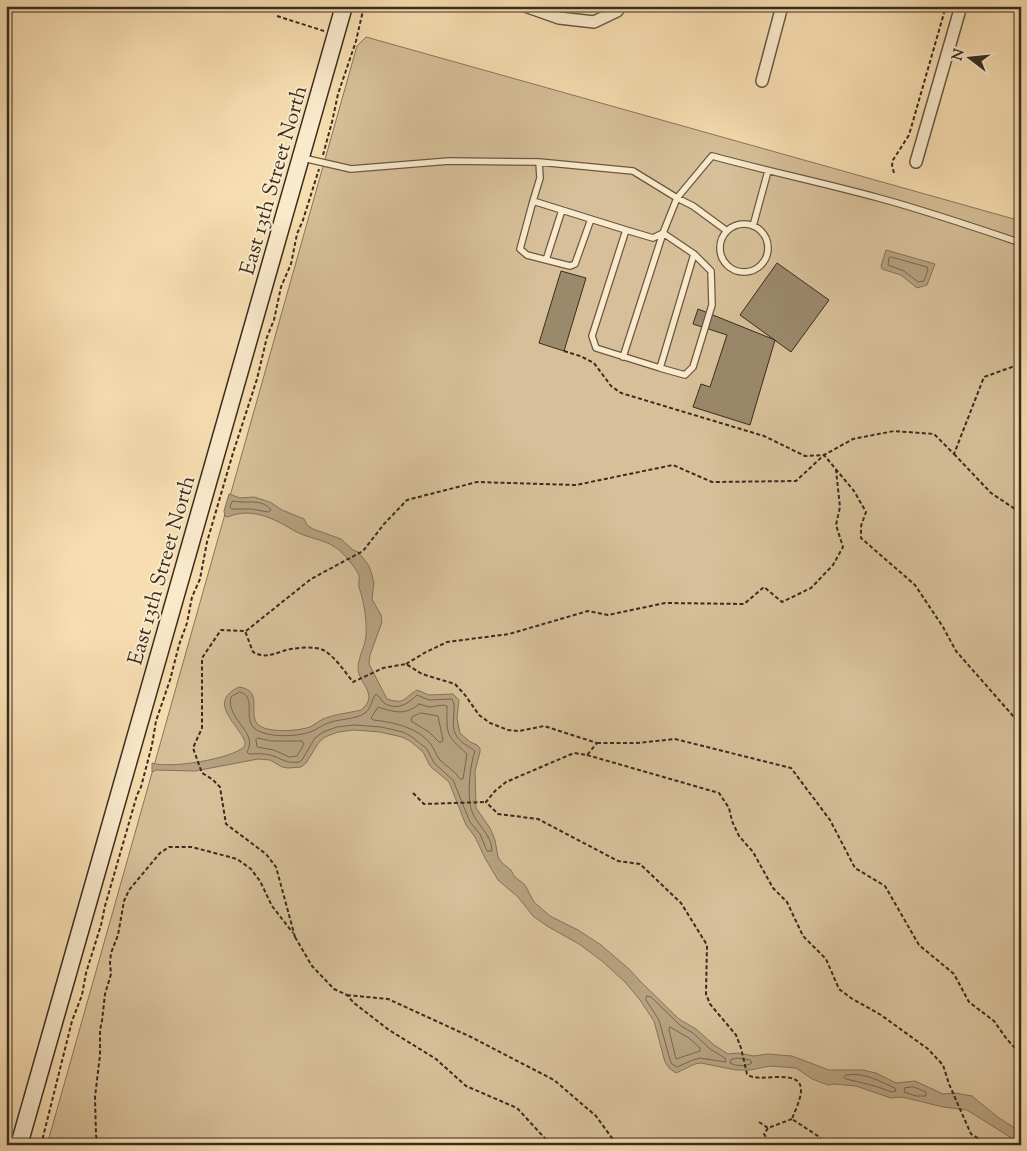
<svg xmlns="http://www.w3.org/2000/svg" width="1027" height="1151" viewBox="0 0 1027 1151" font-family="'Sorts Mill Goudy',serif">
	<style>
		.green { fill: #d7c099; stroke: #88765d }
		.water { fill: #b6a180; stroke: #84725a }
		.lines { fill: none; stroke-linecap: round; stroke-linejoin: round }
		.shore { stroke: #776650; stroke-width: 1 }
		.building { fill: #9b896c; stroke: #382c21 }
		.lane-casing { stroke: #685845; stroke-width: 8 }
		.street-casing { stroke: #685845; stroke-width: 14 }
		.secondary-casing { stroke: #382c21; stroke-width: 19 }
		.path { stroke: #382c21; stroke-width: 2; stroke-dasharray: 4 2.5; stroke-linecap: butt }
		.lane { stroke: #faeacc; stroke-width: 5.5 }
		.street { stroke: #faeacc; stroke-width: 11 }
		.secondary { stroke: #faeacc; stroke-width: 16 }
		.labels { text-anchor: middle; stroke-width: 4; stroke-linejoin: round; paint-order: stroke }
		.street-label { font-size: 21px; fill: #382c21; stroke: #faeacc }
	</style>
	<rect width="100%" height="100%" fill="#f7deb1"/>
	<filter id="stains"><feTurbulence type="fractalNoise" baseFrequency=".004" numOctaves="4"/><feColorMatrix values="0 0 0 0 .2 0 0 0 0 .09 0 0 0 0 .02 0 0 0 .5 -.17"/></filter>
	<radialGradient id="worn" r=".72"><stop offset=".6" stop-color="#630" stop-opacity="0"/><stop offset="1" stop-color="#630" stop-opacity=".3"/></radialGradient>
	<path class="green" d="M366 37 1021 221V1145H47L357 46Z"/>
	<path class="water" d="M886 250 935 264 927 285 917 288 901 275 882 269 881 266Z
		M229 494 240 498 254 497 270 502 282 510 304 519 307 525 313 529 341 539 353 550 358 552 363 558 369 566 372 575 374 582 372 599 381 615 382 622 370 655 369 664 387 699C406 705 403 698 417 690L429 695 453 694 459 700 457 718 460 733 470 742 477 745 480 748V752L475 771 476 808 490 828 495 840 498 857 502 863 511 870 514 876 525 885 534 902 550 916 578 930 601 945 629 969 640 981 679 1019 696 1029 714 1045 728 1054 737 1053 754 1056 768 1054 792 1056 829 1070H863L876 1073 896 1083 915 1081 943 1094 955 1093 972 1096 999 1118 1021 1132V1144L967 1110 943 1107 902 1097 891 1098 856 1086 834 1084 828 1085 812 1079 796 1068 770 1066 750 1070H736L701 1063 695 1064 676 1073 669 1068 665 1062 654 1021 640 1000 625 982 602 961 579 944 547 926 533 916 518 897 498 880 485 858 475 837 466 825 449 782 430 766 423 752 410 741 402 737 380 732 354 730 338 732 325 737 319 742 306 763 301 767 288 768 282 767 270 760 258 759 195 771 156 770 152 772V763C169 769 233 759 245 746V741C235 721 208 702 239 687 266 691 245 716 260 726 270 733 299 731 310 727 314 725 319 721 323 719 335 714 349 713 361 710 380 695 359 684 358 669 358 657 365 647 366 636 367 619 364 602 359 587 358 583 360 579 359 576 358 570 341 550 335 547 323 539 306 538 293 530 273 518 251 507 228 517L225 516 224 511Z"/>
	<g class="lines">
		<path class="shore" d="M891 257 927 267 928 270 924 281 918 282 904 271 888 265 889 258Z
			M233 501C245 504 263 498 271 510L268 512 252 509H232L230 507Z
			M240 692C257 697 243 717 254 728 265 738 297 737 310 732 318 729 324 724 331 722 342 719 356 719 365 713 372 708 371 699 376 694 379 696 381 700 384 703 397 711 408 704 417 695L429 700 452 699C458 709 449 723 456 735 460 743 469 746 475 751 470 765 467 794 471 809 476 825 492 834 492 851H487L480 834 470 822 453 780 434 763 427 749 412 737 403 732 381 727 354 725 337 727 323 732 315 738 302 760 299 762C286 764 281 758 270 755 263 753 256 754 249 754L247 752C259 732 225 719 231 697Z
			M419 704 429 707 444 705 447 706C447 735 445 734 467 754L463 779H460C455 771 447 767 440 760 436 755 434 748 430 743 416 727 393 722 373 720L371 718 378 707C393 712 406 716 419 704Z
			M421 713 438 716 443 740 442 742H439L429 732 411 721 412 717Z
			M258 738 271 741H302L304 744 297 756 289 757 274 750 257 747 256 740Z
			M647 996 651 997 681 1026 693 1033 710 1049 725 1058 726 1062 700 1058 693 1060 677 1067 672 1064 670 1060 659 1020 646 1000Z
			M670 1027 689 1038 700 1048V1051L676 1059 669 1030Z
			M738 1058 750 1060 752 1063C746 1067 736 1066 730 1063L731 1060Z
			M846 1075C864 1072 879 1081 895 1088L896 1091 892 1092 875 1086 846 1079 844 1077Z
			M914 1087 926 1092V1096H916L904 1092 905 1088Z"/>
	</g>
	<path class="building" d="M777 263 829 300 791 352 740 315Z
		M561 271 586 278 564 351 539 343Z
		M698 309 775 340 750 425 693 407 701 384 710 387 727 335 693 324Z"/>
	<g class="lines">
		<defs>
			<path id="lane" d="M303 158 351 169 449 161 539 162 633 171 677 198 712 156C767 171 824 183 879 198 927 211 974 227 1021 243
				M539 162 540 178 533 201 626 230 592 336 596 348 660 368 694 254
				M533 201 520 249 527 255 570 266 575 264 591 219
				M720 248a24 24 0 1 1 48 0a24 24 0 1 1-48 0Z
				M753 226 768 171
				M626 230 653 238 663 233
				M546 260 562 210
				M623 357 663 233
				M660 368 685 375 693 367 712 305 711 271 694 254 663 233 677 198 693 206 727 231"/>
			<path id="street" d="M525 6 559 18 594 22 617 11 621 6
				M762 81 782 6
				M916 162 961 6"/>
			<path id="secondary" d="M19 1145 344 6"/>
		</defs>
		<use href="#lane" class="lane-casing"/>
		<use href="#street" class="street-casing"/>
		<use href="#secondary" class="secondary-casing"/>
		<path class="path" d="M277 16 324 31
			M323 155 332 122 338 94 356 41 364 6
			M894 173 892 165 893 160 909 135 946 6
			M564 351 580 356 594 363 611 386 621 393 764 436 805 456 824 455 853 439 894 431 934 434 954 454 984 377 1012 367H1021
			M954 454 991 493 1021 513
			M246 631 311 579 363 551 384 524 407 500 477 482 576 485 673 465 712 482 796 481 824 455 854 491 866 512 861 526V538L915 585 943 627 956 651 1021 725
			M406 664 426 652 447 642 509 634 588 611 608 615 665 603 744 604 764 587 782 602 811 588 833 565 843 547 836 525 840 507 836 470
			M597 743H637L675 739 791 768 830 820 855 868 885 886 919 945 954 974 969 1002 994 1021 1006 1038 1021 1055
			M587 755 719 793 729 808 732 821 739 836 753 852 773 888 787 902 803 936 826 959 839 989 851 998 881 1015 928 1049 943 1065 949 1084 971 1134 989 1145
			M413 793 424 804 486 802
			M295 937 276 867 266 854 226 824 220 787 212 779 202 773 193 748 202 728V658L221 630 245 631 253 652C264 658 271 655 283 651 292 648 316 645 325 651 336 658 345 672 353 682L383 668 406 664 422 674 455 684 465 695 479 715 490 723 508 730 519 731 544 726 597 743 587 755 574 753 506 782 495 791 486 802 498 814 538 819 618 861 640 864 681 903 707 945 706 994 710 1004 736 1035 741 1048 747 1074C757 1085 803 1065 801 1092 800 1101 795 1111 792 1119L821 1138
			M295 937 312 966 334 989 347 995 354 1003 389 1030 436 1059 466 1086 517 1108 551 1145
			M347 995 388 999 471 1037 554 1080 596 1116 617 1145
			M759 1122 768 1128 792 1119
			M768 1128 764 1134 771 1145
			M41 1145 72 1021 82 995 86 973 101 925 105 906 137 795 141 787 152 745 156 721 170 680 179 645 187 623 192 597 200 579 207 542 233 453 257 379 267 337 274 320 281 287 291 264 297 234 303 220 319 169
			M98 1145 96 1135 95 1097 100 1055V1030L102 1021 105 994 111 974 110 963 111 953 118 935 124 901 129 890 160 853 169 847H192L237 859 251 869 260 881 272 906 293 933"/>
		<use href="#lane" class="lane"/>
		<use href="#street" class="street"/>
		<use href="#secondary" class="secondary"/>
	</g>
	<g class="labels">
		<g class="street-label">
			<text transform="translate(273 180) rotate(-74)" y="7">East 13th Street North</text>
			<text transform="translate(161 570) rotate(-74)" y="7">East 13th Street North</text>
		</g>
	</g>
	<rect width="1027" height="1151" fill="none" stroke="#f7deb1" stroke-width="25"/>
	<rect x="8" y="8" width="1012" height="1136" fill="none" stroke="#382c21" stroke-width="2.5"/>
	<rect x="12" y="12" width="1002" height="1126" fill="none" stroke="#382c21"/>
	<g transform="translate(970 58) rotate(286)" stroke="#faeacc" stroke-width="4" paint-order="stroke">
	<path d="M0-4L9 19L0 12L-9 19Z" fill="#382c21"/>
	<text y="-8" font-size="14" font-weight="bold" text-anchor="middle" fill="#382c21">N</text>
	</g>
	<rect width="100%" height="100%" filter="url(#stains)"/>
	<rect width="100%" height="100%" fill="url(#worn)"/>
</svg>
